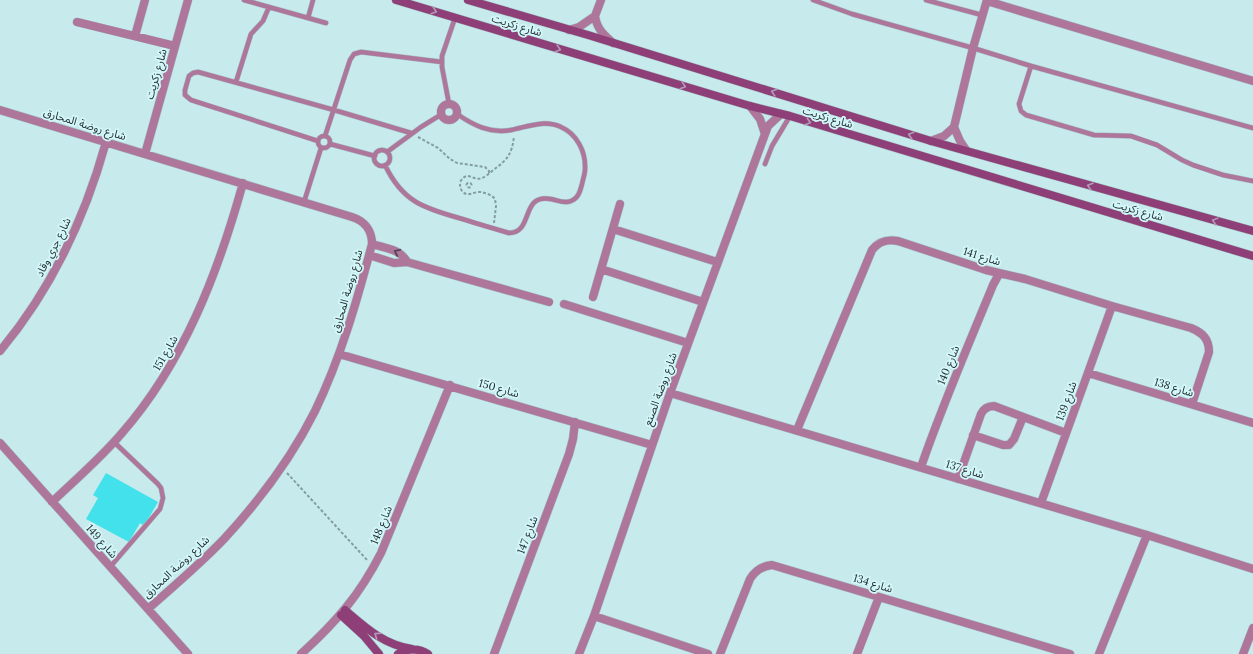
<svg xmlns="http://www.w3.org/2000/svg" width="1253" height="654" viewBox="0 0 1253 654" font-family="Lora,'Noto Sans Arabic',serif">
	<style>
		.building { fill: #42e1eb }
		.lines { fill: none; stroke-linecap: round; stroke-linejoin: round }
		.lane-casing { stroke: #a5c4c6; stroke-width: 5.5 }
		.street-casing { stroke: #a5c4c6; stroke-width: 9 }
		.secondary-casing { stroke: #a5c4c6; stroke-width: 9 }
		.path { stroke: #849ea0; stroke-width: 2; stroke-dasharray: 3 2; stroke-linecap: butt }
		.lane { stroke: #ad769a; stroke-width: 4.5 }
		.street { stroke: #ad769a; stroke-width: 8 }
		.secondary { stroke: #8e3f77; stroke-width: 8 }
		.oneway { stroke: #b19bb8 }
		.oneway2 { stroke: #4a424e }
		.labels { text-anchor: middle; stroke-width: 3.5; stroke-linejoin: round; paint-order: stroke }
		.street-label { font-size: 11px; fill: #1f2c2d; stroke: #d4f7fa }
	</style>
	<rect width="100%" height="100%" fill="#c7eaec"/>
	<path class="building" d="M106 473 158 502 144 526 140 523 129 542 86 519 98 498 93 495Z"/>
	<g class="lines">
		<defs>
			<path id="lane" d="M244 0 326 23
				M813 0 852 14 973 48 1031 66 1253 128
				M926 0 982 15
				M308 18 313 0
				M1031 66 1019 104 1021 111 1026 115 1094 135 1131 136 1157 145 1182 160 1193 165 1223 175 1253 181
				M236 82 251 34 263 21 269 7
				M449 104 442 67V56L455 18
				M318 142a6 6 0 1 1 12 0a6 6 0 1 1-12 0Z
				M325 136 350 60 354 54 361 52 442 62
				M318 141 191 100 185 95V90L189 76 193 73 198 72 334 110 411 133
				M330 144 375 156
				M374 158a8 8 0 1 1 16 0a8 8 0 1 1-16 0Z
				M387 152 421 127 442 114
				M765 164 772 146 790 116
				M385 165C402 201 423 208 459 218 475 223 492 228 509 233 534 233 520 193 551 199 557 200 565 204 571 201 579 198 580 191 582 184 583 179 585 174 585 169 586 152 577 134 561 127 544 119 527 127 511 130 490 134 473 125 457 114
				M304 202 321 148
				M110 567 160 509 163 498 161 488 158 484 114 442"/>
			<path id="street" d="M987 1 1253 81
				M595 16C597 29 603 34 613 43
				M77 22 175 46
				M569 30 579 27 595 16 601 0
				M135 36 145 0
				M441 112a8 8 0 1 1 16 0a8 8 0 1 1-16 0Z
				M750 106 760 119 765 134
				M0 110 352 217C365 221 372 231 372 244 357 301 341 357 315 411 292 457 259 501 224 539 200 564 174 586 148 609
				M954 127 960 141 966 150
				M931 141 944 136 954 127 973 48 987 0
				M145 154 188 0
				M613 229 717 262
				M372 244C384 248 401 249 407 262
				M369 255 394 263 407 262 549 302
				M601 269 703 302
				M593 297 620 204
				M564 304 688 343
				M0 351C51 290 85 218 106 142
				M339 354 652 445
				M1088 373 1253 423
				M670 393 1147 535 1253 569
				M797 430 872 250C879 241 887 239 898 241L986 270 1025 279 1112 306 1191 328C1203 333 1209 339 1209 352L1192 404
				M973 435 1003 445H1009L1014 439 1023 417
				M0 443 188 654
				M921 467C942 406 968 346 993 285L999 274
				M958 479 981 414C984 408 988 406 994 406L1066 433
				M52 502C76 479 101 458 122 433 184 362 218 273 243 183
				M1041 503 1112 306
				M594 616 708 654
				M301 654C336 622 359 596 381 553L450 385
				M494 654 569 454 573 439 575 422
				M579 654 594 616 670 393 765 134 768 126 781 114
				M720 654 750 579C755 571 762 566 772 565L1070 654
				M857 654 879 597
				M1099 654 1147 535
				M1243 654 1253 628"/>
			<path id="secondary" d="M396 0 750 106 790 116 1253 256
				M468 0 588 35 931 141 1253 231
				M345 610C366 628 384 645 412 649
				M341 615 364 636 379 654
				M398 654C407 648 419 648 428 654"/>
		</defs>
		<use href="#lane" class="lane-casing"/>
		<use href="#street" class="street-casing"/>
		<use href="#secondary" class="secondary-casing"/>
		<path class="path" d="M418 137 438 148 450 159 457 163 485 167 489 171V174
			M466.5 185a2.5 2.5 0 1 1 5 0a2.5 2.5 0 1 1-5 0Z
			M494 223 496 206 495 199C492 195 486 193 481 192 474 191 468 198 462 191 460 188 460 186 460 182 468 169 473 182 482 178 485 177 489 174 492 171 507 160 512 155 514 136
			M287 473 368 561"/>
		<use href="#lane" class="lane"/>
		<use href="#street" class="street"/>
		<use href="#secondary" class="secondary"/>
	</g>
	<defs><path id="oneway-chevron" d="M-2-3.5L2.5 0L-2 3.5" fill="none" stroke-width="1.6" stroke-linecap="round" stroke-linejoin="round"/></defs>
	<g class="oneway">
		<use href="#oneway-chevron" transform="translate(434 11) rotate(17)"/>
		<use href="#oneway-chevron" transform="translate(558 49) rotate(17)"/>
		<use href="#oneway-chevron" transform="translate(683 86) rotate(17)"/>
		<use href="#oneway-chevron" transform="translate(774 92) rotate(-163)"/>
		<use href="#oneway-chevron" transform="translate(808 122) rotate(17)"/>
		<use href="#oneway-chevron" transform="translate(911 135) rotate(-163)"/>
		<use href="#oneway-chevron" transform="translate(1090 186) rotate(-164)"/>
		<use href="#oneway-chevron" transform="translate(1215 221) rotate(-165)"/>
		<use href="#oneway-chevron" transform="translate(377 635) rotate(-146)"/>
	</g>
	<use class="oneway2" href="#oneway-chevron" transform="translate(397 252) rotate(-155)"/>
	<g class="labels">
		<g class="street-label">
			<text transform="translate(517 25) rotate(17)" y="4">شارع زكريت</text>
			<text transform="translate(156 74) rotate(-74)" y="4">شارع زكريت</text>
			<text transform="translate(828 117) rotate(17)" y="4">شارع زكريت</text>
			<text transform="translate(85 124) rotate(17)" y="4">شارع روضة المحارق</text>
			<text transform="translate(1138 210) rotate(16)" y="4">شارع زكريت</text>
			<text transform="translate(53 247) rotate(-63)" y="4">شارع جري وقاد</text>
			<text transform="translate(982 256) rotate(17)" y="4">شارع 141</text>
			<text transform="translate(347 291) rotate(-74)" y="4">شارع روضة المحارق</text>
			<text transform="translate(165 353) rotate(-60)" y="4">شارع 151</text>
			<text transform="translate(948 365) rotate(-68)" y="4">شارع 140</text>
			<text transform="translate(1174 387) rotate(17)" y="4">شارع 138</text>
			<text transform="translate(499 388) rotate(16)" y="4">شارع 150</text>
			<text transform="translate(660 389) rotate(-70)" y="4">شارع روضة الصنع</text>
			<text transform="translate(1066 401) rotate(-70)" y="4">شارع 139</text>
			<text transform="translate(965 469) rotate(17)" y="4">شارع 137</text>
			<text transform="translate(381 525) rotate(-68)" y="4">شارع 148</text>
			<text transform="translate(527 535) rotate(-69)" y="4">شارع 147</text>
			<text transform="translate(102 541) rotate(48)" y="4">شارع 149</text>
			<text transform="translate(176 567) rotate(-43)" y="4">شارع روضة المحارق</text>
			<text transform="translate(873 583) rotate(17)" y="4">شارع 134</text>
		</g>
	</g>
</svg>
